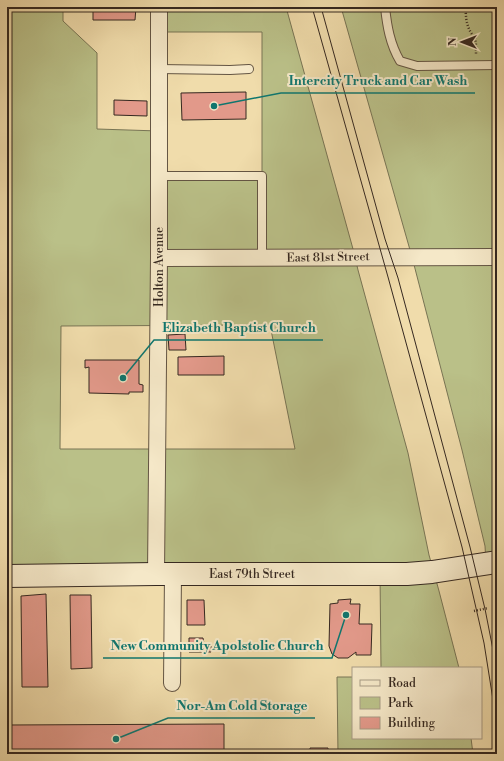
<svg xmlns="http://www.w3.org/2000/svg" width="504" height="761" viewBox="0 0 504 761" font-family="'Libre Bodoni',serif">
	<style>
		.green { fill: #bac088; stroke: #787454; fill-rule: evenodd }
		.building { fill: #e2998a; stroke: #352820 }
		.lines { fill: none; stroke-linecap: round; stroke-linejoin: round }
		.lane-casing { stroke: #645543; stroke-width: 10 }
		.street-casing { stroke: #645543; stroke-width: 18 }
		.secondary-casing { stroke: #352820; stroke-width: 24 }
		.path { stroke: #352820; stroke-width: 2.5; stroke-dasharray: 1 2; stroke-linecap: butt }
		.lane { stroke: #f5e8c8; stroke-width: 8 }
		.street { stroke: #f5e8c8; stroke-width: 16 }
		.secondary { stroke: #f5e8c8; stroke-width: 22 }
		.tram { stroke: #352820; stroke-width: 1 }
		.labels { text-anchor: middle; stroke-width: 4; stroke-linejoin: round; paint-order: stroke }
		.street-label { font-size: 12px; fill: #352820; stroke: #f5e8c8 }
		.leader { fill: none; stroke: #0f766e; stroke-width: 1.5 }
		.callout-dot { fill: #0f766e; stroke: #f5e8c8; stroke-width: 1.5 }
		.callout-label { font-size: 13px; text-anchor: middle; font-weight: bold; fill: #0f766e; stroke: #f5e8c8; stroke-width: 4; stroke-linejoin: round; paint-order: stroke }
	</style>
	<rect width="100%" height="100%" fill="#f0dcab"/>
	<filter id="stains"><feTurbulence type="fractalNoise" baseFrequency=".005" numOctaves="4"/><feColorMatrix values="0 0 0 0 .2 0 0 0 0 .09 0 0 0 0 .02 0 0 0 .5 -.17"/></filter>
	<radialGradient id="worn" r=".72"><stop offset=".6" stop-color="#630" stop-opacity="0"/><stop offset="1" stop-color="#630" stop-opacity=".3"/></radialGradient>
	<path class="green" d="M7 7H63V21L97 53V129L159 131V176H262V32H159V7H286L353 249 358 270 408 453 429 555 439 591 459 668H381L380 574 7 576ZM270 325 295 449H60L61 326Z
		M341 7H497V562L486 563 485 546 462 450 412 257Z
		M337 677H353V738H471L473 754H338Z"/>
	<path class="building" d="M93 7H136L135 20H93Z
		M246 92V119L182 120 181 93Z
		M114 100 147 101V116L114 115Z
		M185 334 186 350H169L168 335Z
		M224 356V375H178V357Z
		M85 360H139V384L143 385V392H129V394L89 393V367L85 368Z
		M46 594 48 687H22L21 596Z
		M70 595H91L92 668 71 669Z
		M351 599 350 604H360L359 624H372L371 655H356V652L348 658H338L332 654 329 646 330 604 338 603V600Z
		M187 600H204L205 625H187Z
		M189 638H203L204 644H211V652H189Z
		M224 724V754H7V725Z
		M310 748H328V754H296V752H310Z"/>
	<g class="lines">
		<defs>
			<path id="lane" d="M385 7C387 26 390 44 400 61L417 66 497 65
				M159 69 230 70 249 69
				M159 176H262V258"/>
			<path id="street" d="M159 258 497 257
				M156 574 159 258V7
				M172 683 173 574"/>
			<path id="secondary" d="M7 576 156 574H407L432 572 497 562"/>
		</defs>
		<use href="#lane" class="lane-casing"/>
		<use href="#street" class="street-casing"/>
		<use href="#secondary" class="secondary-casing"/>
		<path class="path" d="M466 7C465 16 467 31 475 37L476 45V54
			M474 611 488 608"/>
		<use href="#lane" class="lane"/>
		<use href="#street" class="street"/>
		<use href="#secondary" class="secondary"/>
		<path class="tram" d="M312 7 388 277 462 547 484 643 497 725
			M321 7 385 239 398 278 470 547 485 609 497 670"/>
	</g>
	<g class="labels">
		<g class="street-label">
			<text transform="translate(328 257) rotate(-1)" y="4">East 81st Street</text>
			<text transform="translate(159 267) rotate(-90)" y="4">Holton Avenue</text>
			<text x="252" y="578">East 79th Street</text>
		</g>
	</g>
	<path class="leader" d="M214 106L281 93H475M123 378L154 340H323M346 615L332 658H103M116 739L168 718H315"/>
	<g class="callout-dot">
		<circle cx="214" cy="106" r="4"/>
		<circle cx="123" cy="378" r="4"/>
		<circle cx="346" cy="615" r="4"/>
		<circle cx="116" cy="739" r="4"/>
	</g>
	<g class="callout-label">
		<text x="378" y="85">Intercity Truck and Car Wash</text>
		<text x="239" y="332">Elizabeth Baptist Church</text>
		<text x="217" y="650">New Community Apolstolic Church</text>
		<text x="242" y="710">Nor-Am Cold Storage</text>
	</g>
	<rect width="504" height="761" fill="none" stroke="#f0dcab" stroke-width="24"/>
	<rect x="8" y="8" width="488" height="745" fill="none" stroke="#352820" stroke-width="2"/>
	<rect x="12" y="12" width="480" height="737" fill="none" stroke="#352820"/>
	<rect x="352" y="667" width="130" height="72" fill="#f5e8c8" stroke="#a89b85"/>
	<rect x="360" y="680" width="20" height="6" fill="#f5e8c8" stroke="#a89b85"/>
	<text x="388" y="687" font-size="12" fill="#352820">Road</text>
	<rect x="360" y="697" width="20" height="12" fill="#bac088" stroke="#a89b85"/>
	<text x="388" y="707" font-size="12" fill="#352820">Park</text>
	<rect x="360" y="717" width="20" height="12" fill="#e2998a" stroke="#a89b85"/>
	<text x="388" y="727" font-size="12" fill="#352820">Building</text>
	<g transform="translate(462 42) rotate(270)" stroke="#f5e8c8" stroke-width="3" paint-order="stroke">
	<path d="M0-3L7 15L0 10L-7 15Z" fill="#352820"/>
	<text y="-6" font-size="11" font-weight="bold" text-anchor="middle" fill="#352820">N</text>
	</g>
	<rect width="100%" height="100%" filter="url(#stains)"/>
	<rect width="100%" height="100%" fill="url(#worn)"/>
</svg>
